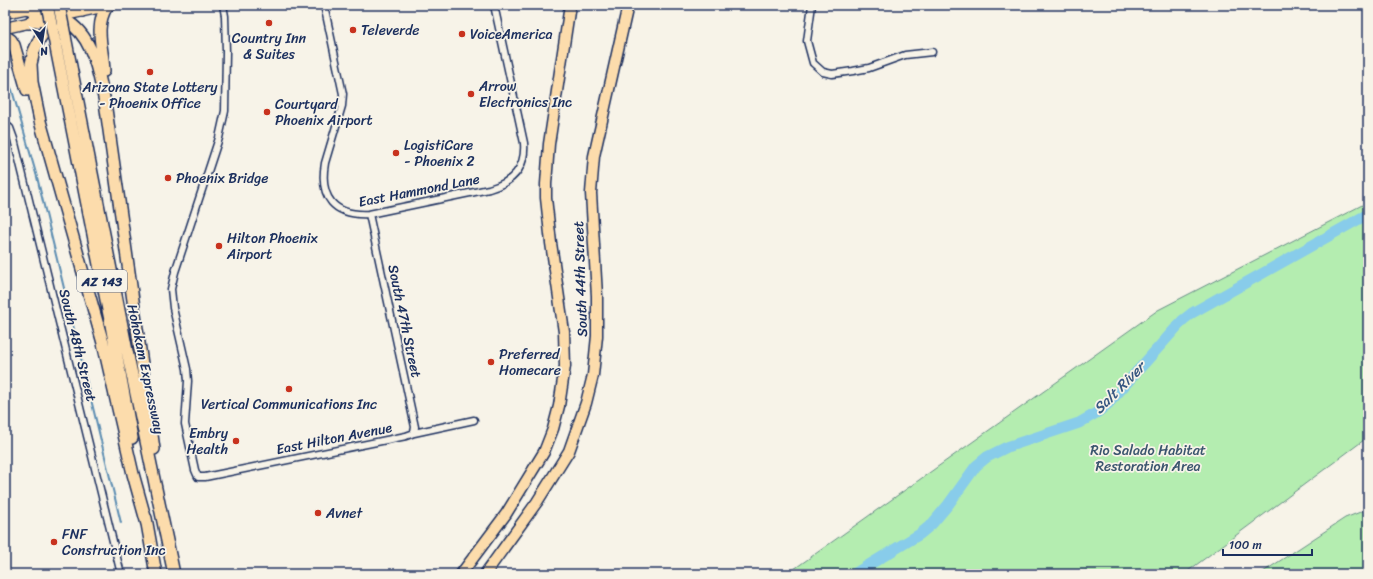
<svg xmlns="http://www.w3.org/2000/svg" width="1373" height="579" viewBox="0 0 1373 579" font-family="Sriracha,sans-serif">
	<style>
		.green { fill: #b4edb0; stroke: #688e87 }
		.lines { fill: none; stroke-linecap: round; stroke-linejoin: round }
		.stream { stroke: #5c8db2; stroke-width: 2 }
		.river { stroke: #88ccea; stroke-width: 11 }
		.minor-casing { stroke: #1b2f5e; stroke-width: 9 }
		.primary-casing { stroke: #1b2f5e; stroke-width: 13 }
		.motorway-casing { stroke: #1b2f5e; stroke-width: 14 }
		.minor { stroke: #f7f3e8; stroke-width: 6 }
		.primary { stroke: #fcdcac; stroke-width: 10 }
		.motorway { stroke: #fcdcac; stroke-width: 11 }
		.motorway-bridge-casing { stroke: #1b2f5e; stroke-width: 14; stroke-linecap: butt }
		.motorway-bridge { stroke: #fcdcac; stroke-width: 11 }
		.poi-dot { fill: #c8321e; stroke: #f7f3e8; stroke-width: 1.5 }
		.labels { text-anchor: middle; stroke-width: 3.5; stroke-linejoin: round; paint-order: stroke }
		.shield { fill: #f7f3e8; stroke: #5d6a87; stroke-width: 1 }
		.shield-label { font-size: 13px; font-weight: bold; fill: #1b2f5e }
		.poi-label { font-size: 14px; fill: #1b2f5e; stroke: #f7f3e8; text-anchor: start }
		.street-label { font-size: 14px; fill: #1b2f5e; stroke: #f7f3e8 }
		.park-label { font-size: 14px; fill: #3a556e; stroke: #f7f3e8 }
		.water-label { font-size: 15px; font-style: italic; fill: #365681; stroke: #f7f3e8 }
	</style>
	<rect width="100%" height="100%" fill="#f7f3e8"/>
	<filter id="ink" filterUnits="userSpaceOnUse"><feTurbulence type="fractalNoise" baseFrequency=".025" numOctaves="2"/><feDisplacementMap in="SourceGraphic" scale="8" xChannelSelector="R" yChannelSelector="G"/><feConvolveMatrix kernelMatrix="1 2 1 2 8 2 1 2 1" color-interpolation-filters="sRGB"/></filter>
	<g filter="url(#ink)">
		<path class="green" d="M1368 202V437L1184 574H787L1158 310Z
			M1368 509V574H1260L1345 518Z"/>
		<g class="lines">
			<path class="stream" d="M5 77 12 90 37 177 121 523"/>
			<path class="river" d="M854 574 920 534 932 524 948 505 976 466 987 457 1007 447 1079 423 1098 412 1108 404 1183 320 1192 313 1368 214"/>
			<defs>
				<path id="minor" d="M223 5 225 16 226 52 225 111 219 138 175 272 171 289 173 308 187 369 188 381 185 424 195 470 198 477H205L406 436 414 433 474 420
					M324 5 343 94 342 106 325 163C319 198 334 216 369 214L489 189C513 182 526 168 524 143L494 5
					M812 5 807 41 813 63 823 72 832 74 853 71 869 68 905 55 932 52
					M5 124 10 128 14 139 121 574
					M369 214 415 427 414 433"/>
				<path id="primary" d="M5 13 43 5
					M5 28 111 5
					M461 574 506 514 544 452 553 429 559 406 565 366 564 332 551 243 546 198V184L549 144 570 5
					M485 574 537 502 569 451 586 403 593 375 597 336V296L591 193 594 156 628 5"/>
				<path id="motorway" d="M70 5 55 17 40 38 34 51 31 64 32 82 40 121 103 343 133 474 147 524
					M63 6 82 11
					M5 8 7 5
					M26 8C39 12 53 14 65 20 94 36 98 73 105 102L154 449
					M29 23 46 9
					M5 36 11 40 14 45 27 90
					M65 36 127 351 174 574
					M54 38 111 325 132 438
					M104 71C103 48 94 27 107 6
					M146 518 156 574"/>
			</defs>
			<use href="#minor" class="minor-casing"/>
			<use href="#primary" class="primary-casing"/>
			<use href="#motorway" class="motorway-casing"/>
			<use href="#minor" class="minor"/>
			<use href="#primary" class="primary"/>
			<use href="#motorway" class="motorway"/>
			<defs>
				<path id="motorway-bridge" d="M47 5 54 38
					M59 5 65 36"/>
			</defs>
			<use href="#motorway-bridge" class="motorway-bridge-casing"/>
			<use href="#motorway-bridge" class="motorway-bridge"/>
		</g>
	</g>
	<g class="poi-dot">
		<circle cx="269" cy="23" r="4"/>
		<circle cx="353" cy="30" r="4"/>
		<circle cx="462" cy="34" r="4"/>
		<circle cx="150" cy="72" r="4"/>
		<circle cx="471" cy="94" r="4"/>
		<circle cx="267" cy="112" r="4"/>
		<circle cx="396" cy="153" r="4"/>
		<circle cx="168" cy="178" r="4"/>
		<circle cx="219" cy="246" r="4"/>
		<circle cx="491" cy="362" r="4"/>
		<circle cx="289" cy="389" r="4"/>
		<circle cx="236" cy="441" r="4"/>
		<circle cx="318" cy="513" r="4"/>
		<circle cx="54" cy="542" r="4"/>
	</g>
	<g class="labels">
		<rect class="shield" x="77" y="270" width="50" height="22" rx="3"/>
		<g class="shield-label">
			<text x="102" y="286">AZ 143</text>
		</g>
		<g class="poi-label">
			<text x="361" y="35">Televerde</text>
			<text x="470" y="39">VoiceAmerica</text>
			<text x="269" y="43" text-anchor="middle">Country Inn<tspan x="269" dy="16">&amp; Suites</tspan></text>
			<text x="479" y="91">Arrow<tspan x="479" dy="16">Electronics Inc</tspan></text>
			<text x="150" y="92" text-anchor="middle">Arizona State Lottery<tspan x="150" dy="16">- Phoenix Office</tspan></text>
			<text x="275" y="109">Courtyard<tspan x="275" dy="16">Phoenix Airport</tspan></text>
			<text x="404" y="150">LogistiCare<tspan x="404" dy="16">- Phoenix 2</tspan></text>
			<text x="176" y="183">Phoenix Bridge</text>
			<text x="227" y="243">Hilton Phoenix<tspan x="227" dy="16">Airport</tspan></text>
			<text x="499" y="359">Preferred<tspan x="499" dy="16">Homecare</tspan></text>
			<text x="289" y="409" text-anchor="middle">Vertical Communications Inc</text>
			<text x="228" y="438" text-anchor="end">Embry<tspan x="228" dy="16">Health</tspan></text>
			<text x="326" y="518">Avnet</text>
			<text x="62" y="539">FNF<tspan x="62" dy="16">Construction Inc</tspan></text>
		</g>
		<g class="street-label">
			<text transform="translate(419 190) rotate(-11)" y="5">East Hammond Lane</text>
			<text transform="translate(580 279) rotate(-92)" y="5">South 44th Street</text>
			<text transform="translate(405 321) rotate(78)" y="5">South 47th Street</text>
			<text transform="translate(78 345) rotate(76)" y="5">South 48th Street</text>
			<text transform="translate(146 369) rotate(78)" y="5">Hohokam Expressway</text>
			<text transform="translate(334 438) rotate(-11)" y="5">East Hilton Avenue</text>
		</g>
		<g class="park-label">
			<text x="1148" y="455">Rio Salado Habitat<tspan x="1148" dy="16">Restoration Area</tspan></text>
		</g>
		<g class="water-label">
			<text transform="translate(1119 388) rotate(-45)" y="5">Salt River</text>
		</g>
	</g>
	<rect width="1373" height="579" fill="none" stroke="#f7f3e8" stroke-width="20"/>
	<rect x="10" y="10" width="1353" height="559" fill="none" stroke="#1b2f5e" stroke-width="1.5" filter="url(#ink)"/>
	<g transform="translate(42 42) rotate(168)" stroke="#f7f3e8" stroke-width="3" paint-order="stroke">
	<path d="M0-3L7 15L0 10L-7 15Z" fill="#1b2f5e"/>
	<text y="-6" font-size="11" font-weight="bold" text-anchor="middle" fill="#1b2f5e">N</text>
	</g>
	<path d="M1223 549v6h89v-6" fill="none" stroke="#1b2f5e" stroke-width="2"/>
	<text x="1229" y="549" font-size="12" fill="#1b2f5e" stroke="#f7f3e8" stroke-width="3" paint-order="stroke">100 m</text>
</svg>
